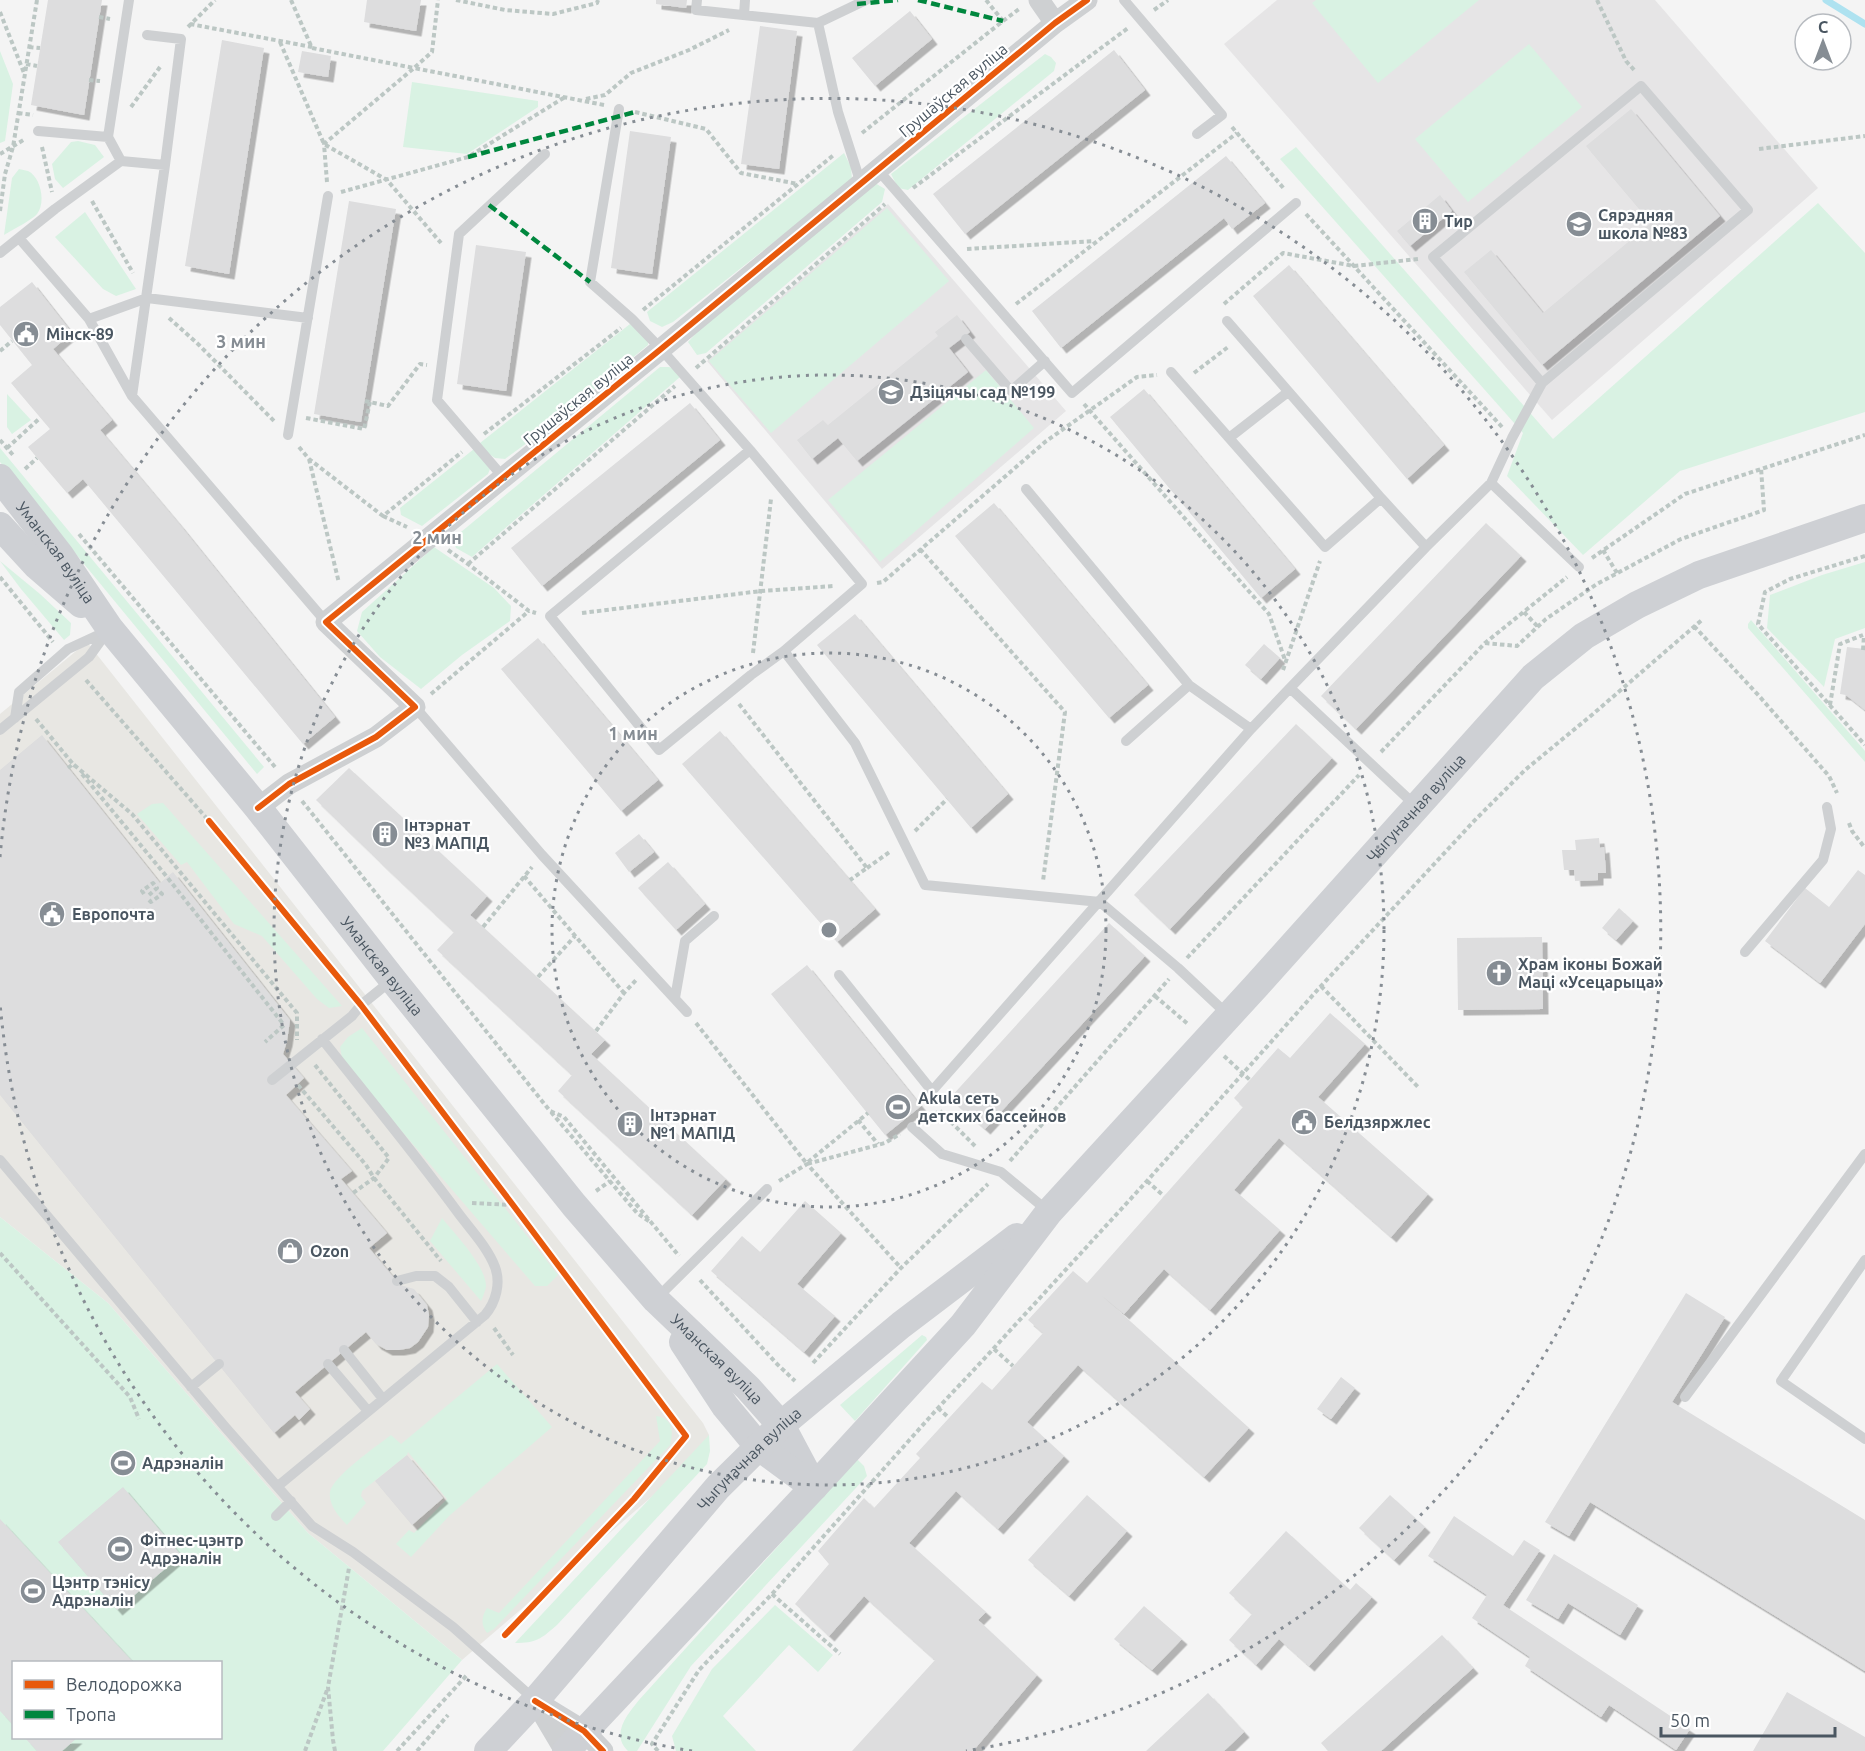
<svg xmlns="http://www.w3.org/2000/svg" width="1865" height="1751" viewBox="0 0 1865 1751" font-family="Ubuntu,sans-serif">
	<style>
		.commercial { fill: #e8e7e3 }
		.education { fill: #e6e5e6 }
		.green { fill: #d9f2e3; fill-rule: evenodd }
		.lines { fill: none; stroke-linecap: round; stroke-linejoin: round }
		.stream { stroke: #aee2f0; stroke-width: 7 }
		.building { fill: #ddddde; filter: url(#shadow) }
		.path { stroke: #bcc7c4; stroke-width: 4; stroke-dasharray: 4.5 3; stroke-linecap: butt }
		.lane { stroke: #ced0d2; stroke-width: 10 }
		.street { stroke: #ced0d2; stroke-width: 21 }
		.secondary { stroke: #ced0d4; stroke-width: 28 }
		.quiet { stroke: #00873e; stroke-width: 4.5; stroke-dasharray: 9 4.5; stroke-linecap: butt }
		.cycleway-casing { stroke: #fff; stroke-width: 10 }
		.cycleway { stroke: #e8590c; stroke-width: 6 }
		.ring { fill: none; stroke: #868d94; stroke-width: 3; stroke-dasharray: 3 6 }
		.labels { text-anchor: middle; stroke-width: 4.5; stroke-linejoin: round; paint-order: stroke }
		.street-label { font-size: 16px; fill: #4a5661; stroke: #fff }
		.poi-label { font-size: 16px; font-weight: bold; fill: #4a5661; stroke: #fff; text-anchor: start }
		.centre { fill: #868d94; stroke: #fff; stroke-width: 3 }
		.ring-label { font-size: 18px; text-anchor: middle; font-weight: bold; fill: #868d94; stroke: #fff; stroke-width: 4.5; stroke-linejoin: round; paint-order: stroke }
	</style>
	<defs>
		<filter id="shadow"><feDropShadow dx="5.5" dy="5.5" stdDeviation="0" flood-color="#0004"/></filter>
	</defs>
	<rect width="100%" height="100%" fill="#f4f4f4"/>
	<path class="commercial" d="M87 642 703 1423 709 1435 706 1450 462 1660 308 1533 108 1303 0 1217V714Z"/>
	<path class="education" d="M1277 0H1655L1818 188 1552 420 1224 44Z
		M888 204 1066 411 882 569 707 361Z"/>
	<path class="green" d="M1316 0H1479L1378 83 1312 3Z
		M1529 44 1582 107 1468 202 1415 139Z
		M0 51 13 84 5 141 0 143Z
		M1045 54 1051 57 1056 63 1054 71 908 190 898 188 891 174Z
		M412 82 538 101V107L467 154 403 147Z
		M78 141 95 145 104 157 63 188 55 179 52 164 71 142Z
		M1296 147 1553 439 1818 203 1865 253V412L1680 471 1583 555 1507 476 1523 433 1280 159Z
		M844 153 851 167 852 180 673 322 662 327 650 321 647 312Z
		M19 169C22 170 25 170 28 171 41 177 46 203 37 214 32 220 12 230 4 235L12 178Z
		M875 183 885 189 882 202 706 353 697 355 688 342 701 328Z
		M887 208 949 281 771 433 709 361Z
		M85 212 136 289 116 296 103 289 55 237Z
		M630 324 648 340V345L546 429 505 459 495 458 483 450 480 443Z
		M660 367H669L679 371 680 377 472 557 456 548 453 540 461 532Z
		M986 370 1034 428 880 562 828 500Z
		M7 394 31 420 12 434 7 427Z
		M0 448 264 767 257 774 0 462Z
		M474 449 490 469 488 474 422 526 401 515 400 508Z
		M434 547 494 588 511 606 510 621 462 655 421 689 380 657 357 631 362 612Z
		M0 561 40 594 71 623 70 635 64 640 21 589Z
		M1865 562V628L1835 639 1824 687 1767 628 1770 595 1822 575Z
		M1751 620 1865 751V762L1748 628V624Z
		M163 803 342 1006 329 1008 317 999 262 936 234 924 187 862 181 865 137 814 152 804Z
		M362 1028 558 1275 547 1286H535L343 1063 340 1047 348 1037Z
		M0 1217 108 1303 308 1533 462 1660 383 1751H0ZM14 1662H220V1738H14Z
		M442 1218C454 1233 487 1267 486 1287 485 1291 483 1297 481 1301L430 1241Z
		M922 1335 926 1337 927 1340 855 1421 840 1405Z
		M497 1364 552 1427 449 1516 411 1557 396 1544 409 1530 414 1533 447 1499 408 1452 407 1455 362 1491 361 1496 366 1503 347 1525C339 1517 328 1504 330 1492 333 1476 377 1446 391 1435L401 1444Z
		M656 1416C672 1418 674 1430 670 1445L494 1629 487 1633C480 1624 482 1616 487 1608L499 1613 660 1441Z
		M709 1435 710 1451 707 1464 557 1625C541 1639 536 1643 515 1643Z
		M857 1459 864 1466 867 1476 691 1666 637 1751H628C610 1734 628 1714 639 1700Z
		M775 1605 833 1655 818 1672 789 1645 723 1716 756 1751H676L672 1736 712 1669Z"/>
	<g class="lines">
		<path class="stream" d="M1826 0 1865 24"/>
	</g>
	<path class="building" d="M48 0H102L84 115 31 105Z
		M367 0H421L416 31 364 22Z
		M656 0H687L686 8 656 4Z
		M910 11 932 39 875 86 852 58Z
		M760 26 797 31 779 169 741 164Z
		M222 40 264 48 229 274 185 266Z
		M1114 50 1145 90 965 234 933 194Z
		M302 51 331 56 328 77 298 72Z
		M1631 109 1720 216 1542 365 1464 272 1491 250 1543 313 1651 223 1586 146Z
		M630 131 671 137 652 274 611 268Z
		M1226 156 1265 203 1232 229 1224 218 1061 348 1032 311Z
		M1440 195 1452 211 1410 246 1397 231Z
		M349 201 396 209 361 422 314 414Z
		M476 245 526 252 506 391 457 384Z
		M1289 265 1444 445 1407 479 1253 296Z
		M32 282 72 333 53 349 112 420 100 430 180 525 335 717 303 744 83 479 67 493 28 447 50 429 11 383 32 365 0 325V307Z
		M957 315 970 332 949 348 968 372 857 461 838 438 812 459 797 440 823 420 828 425 938 336 935 332Z
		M1144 389 1295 569 1261 598 1110 417Z
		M690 403 720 440 542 586 511 548Z
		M994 503 1148 685 1109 718 955 536Z
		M1486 523 1521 556 1356 729 1321 696Z
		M855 614 1008 794 971 828 817 645Z
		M538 638 658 780 621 811 501 669Z
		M1264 644 1280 658 1261 679 1245 665Z
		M1847 647 1865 649V710L1846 695 1840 694Z
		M1296 724 1332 758 1170 929 1134 895Z
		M720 731 875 909 837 942 682 764Z
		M42 735 160 883 173 872 290 1020 287 1041 283 1054 304 1078 286 1095 352 1171 341 1179 387 1233 369 1248 400 1285 414 1289 427 1305 429 1315 428 1327 418 1342 410 1348 399 1350H387L376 1344 366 1332 295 1392 310 1409 299 1420 295 1415 274 1433 0 1095V770Z
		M349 768 487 896 470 915 605 1040 591 1054 726 1179 692 1215 558 1091 572 1075 437 950 454 932 386 868 316 800Z
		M639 834 654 852 629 872 615 853Z
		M1599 838 1600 848 1604 847 1606 873H1598V880L1575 881 1574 870H1564L1562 850H1576L1575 840Z
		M668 862 705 904 676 930 638 888Z
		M1858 870 1865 875V924L1820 983 1765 941 1805 888 1829 907Z
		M1619 908 1633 921 1616 940 1602 928Z
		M1109 923 1145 956 985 1129 950 1098Z
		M1542 937 1543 1009 1458 1010 1457 938Z
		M807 965 921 1106 885 1135 771 994Z
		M1330 1013 1365 1044 1318 1097 1428 1194 1391 1237 1279 1138 1234 1190 1280 1230 1210 1310 1164 1269 1124 1314 1102 1296 1249 1428 1204 1477 1078 1365 1027 1422 1064 1456 998 1529 956 1491 909 1543 986 1612 978 1620 1037 1675 973 1751H852L935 1660 864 1596 829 1636 795 1604 829 1564 818 1551 864 1498 874 1508 920 1458 916 1454 982 1382 992 1390 1043 1333 1028 1320 1073 1271 1087 1283 1243 1107 1234 1098 1278 1048 1290 1058Z
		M805 1201 841 1233 797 1284 835 1316 804 1352 711 1271 742 1236 760 1252Z
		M1686 1293 1725 1317 1672 1402 1865 1520V1671L1590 1502 1569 1536 1545 1522Z
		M1341 1377 1355 1388 1331 1419 1317 1409Z
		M407 1455 443 1498 412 1525 375 1481Z
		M123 1487 181 1555 117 1610 58 1542Z
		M1087 1495 1127 1531 1069 1596 1028 1560Z
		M1390 1495 1425 1527 1394 1560 1359 1528Z
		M1454 1516 1513 1556 1524 1540 1540 1550 1503 1605 1690 1729 1676 1750 1609 1705 1601 1717 1525 1666 1530 1657 1472 1618 1487 1595 1428 1556Z
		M0 1519 133 1662H14V1726L0 1711Z
		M1286 1531 1350 1590 1356 1583 1372 1597 1309 1666 1279 1639 1256 1665 1229 1640 1252 1614 1229 1593Z
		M1554 1554 1638 1605 1620 1635 1568 1603 1558 1619 1526 1600Z
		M1144 1606 1182 1639 1152 1670 1114 1639Z
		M1442 1635 1473 1668 1381 1751H1328L1321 1743Z
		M1787 1692 1865 1737V1751H1753Z
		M1208 1693 1244 1732 1224 1751H1146Z
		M25 1738H77L62 1751H37Z"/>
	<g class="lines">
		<path class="path" d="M291 0 312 48 414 68 432 52 438 0
			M456 0 505 10 553 14 597 3 598 0
			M1597 0 1626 61 1636 72
			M1154 10 1168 0
			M0 12 24 73
			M99 17 110 19
			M1003 21 1019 9
			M190 24 312 47
			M188 27 215 0
			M280 42 324 144 387 180 441 243
			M29 47 40 48
			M26 64 37 66
			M89 80 100 81
			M586 99 605 95 631 73 689 50 729 30
			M131 107 160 67
			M635 112 706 129 741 173 798 184
			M18 113 33 115
			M1232 127 1285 190
			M862 133 1003 21 986 0
			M42 147 52 192
			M1759 149 1865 136
			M0 154 25 139
			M327 182 324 144 414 68 604 105
			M913 188 1128 28
			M341 192 468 157 565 97
			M92 201 133 273
			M0 211 5 174 13 147 37 0
			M1306 214 1502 427
			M967 249 1094 241
			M1016 304 1237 133
			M1224 304 1283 253 1354 266 1418 259
			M643 310 835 154
			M169 318 199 345 275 422
			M0 351 12 341
			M696 368 885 204
			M1194 373 1228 347
			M365 401 388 406 420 364 427 365
			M1084 404 1269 614 1285 660
			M306 418 364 429 370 402
			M484 434 621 328
			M0 440 13 455
			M299 447 309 459 383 516 462 452
			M7 448 40 418
			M309 459 339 583
			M25 469 37 458
			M383 516 407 527
			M79 534 275 767
			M920 549 1065 712 1043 881
			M448 550 468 564 529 611 536 613
			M1603 550 1617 573
			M1865 556 1790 579 1765 592 1758 624 1865 745
			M1592 558 1685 494 1865 435
			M468 564 675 386
			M0 577 53 642
			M877 583 883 582 1045 442 1137 377 1157 375
			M1524 612 1538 627
			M582 613 761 591 834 586
			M1694 626 1760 697 1829 776 1837 793
			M1485 643 1517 646 1546 619 1597 584 1681 539 1764 510 1761 468
			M1863 650 1864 635
			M753 653 771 499
			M1283 670 1320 561
			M86 680 209 821 350 993
			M431 694 529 611
			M739 704 867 868 850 880
			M1830 705 1840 644 1863 635
			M36 719 73 764 132 814 297 1013V1040
			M1381 752 1485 643 1567 577
			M68 768 73 764 75 766
			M82 774 167 877 284 1025 265 1042
			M302 801 550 1111 564 1117 679 1256
			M1849 823 1852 831 1865 848
			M915 831 947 799
			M867 868 891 851
			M524 876 624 993
			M144 894 142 891 153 883 157 888 149 895
			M149 900 151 902 162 894 157 889
			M483 927 532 867
			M1187 958 1359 775
			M538 977 575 936
			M1321 986 1419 1088
			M1155 996 1189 1025
			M370 1017 686 1436 634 1499 505 1635
			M696 1023 807 1164 885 1143 900 1134
			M596 1031 624 993 636 980
			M1224 1056 1250 1080
			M315 1065 389 1158 374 1178 353 1193
			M298 1085 366 1165 374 1178 441 1261
			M940 1111 975 1146
			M551 1112 637 1213 650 1222
			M927 1118 940 1111
			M858 1120 878 1144
			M1010 1161 1169 979
			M808 1162 868 1113
			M779 1181 807 1164 901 1268
			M1147 1181 1164 1196
			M596 1191 610 1181
			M472 1203 512 1205
			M0 1253 130 1397 139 1419
			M700 1280 777 1364 795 1381
			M494 1328 513 1355
			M994 1349 1013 1366
			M813 1363 901 1268 988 1184
			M938 1408 949 1418
			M772 1594 840 1654
			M305 1751 327 1690
			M335 1751 333 1740 328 1687 349 1568
			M397 1751 467 1675
			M417 1751 448 1715
			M658 1751 652 1744 699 1670 772 1594 938 1408 983 1360 1147 1181 1321 986 1474 821 1525 770 1593 714 1703 619"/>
		<path class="lane" d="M697 0 696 10 818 23
			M1124 0 1222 115 1197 134
			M744 15 745 0
			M619 109 590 282 632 319 661 349 750 450 862 584 784 651 855 743 925 885 1100 902 1178 968 1229 1016
			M38 131 108 137
			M121 161 165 165
			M878 170 1072 393 1296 203
			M861 184 838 112 818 23 866 0
			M19 238 89 319 132 396 326 622
			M0 253 55 209 121 161 108 137 129 0
			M89 319 147 298 308 318
			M966 339 1011 391 1045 361
			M1171 372 1325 547 1381 498 1227 321
			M132 396 165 165 181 39 147 35
			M288 435 328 196
			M1229 438 1288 392
			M750 450 550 616 659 750 751 675 784 651
			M503 477 437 400 459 234 545 154
			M1491 483 1512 438 1542 383 1748 210 1641 86 1433 257 1542 383
			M1026 489 1189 685 1251 729
			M1381 498 1426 547
			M415 707 542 855 687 1012
			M15 718 19 692 68 649 107 631
			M0 730 89 657 109 629
			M1126 741 1189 685
			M1416 806 1290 688 1426 547 1491 483 1579 567
			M1745 952 1823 860 1831 829 1827 807
			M839 975 932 1091 1251 729 1290 688
			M675 998 685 941 714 916
			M272 1080 352 1016 361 1005 392 980
			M912 1127 942 1154 1001 1172 1049 1212
			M0 1160 226 1428 312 1526 353 1552 453 1627 535 1700
			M1865 1260 1781 1381 1865 1439
			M397 1281 416 1276H435L449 1287 477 1322
			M656 1299 767 1189
			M344 1350 383 1399
			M328 1364 368 1411
			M191 1387 219 1364
			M1685 1397 1865 1154
			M278 1486 485 1315C496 1302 501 1283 495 1267 488 1248 471 1230 459 1214 415 1154 368 1097 322 1039
			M276 1516 291 1501"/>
		<path class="street" d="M1039 0 1055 23
			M258 808 289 784 376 737 415 707 326 622 661 349 1055 23 1087 0
			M535 1701 584 1731 603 1751
			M537 1704 565 1751"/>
		<g class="secondary">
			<path id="s1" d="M0 478 60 555 110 629 258 808 393 980 574 1205 656 1300 748 1388 781 1425 814 1487"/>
			<path d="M0 526 37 566 81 604"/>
			<path d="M683 1342 725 1406 759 1447 808 1483"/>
			<path id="s2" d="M488 1751 535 1701 718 1487 781 1425 901 1325 1017 1237"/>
			<path id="s3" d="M566 1751 814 1487 963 1325 1049 1212 1257 985 1533 677 1584 636 1637 605 1699 575 1865 518"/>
		</g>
		<path class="quiet" d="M918 0 1003 21
			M857 4 898 0
			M468 157 635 112
			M489 205 590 282"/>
		<defs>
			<path id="cycleway" d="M258 808 289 784 376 737 415 707 326 622 661 349 1055 23 1087 0
				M209 821 361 1005 513 1205 686 1436 634 1499 505 1635
				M535 1701 584 1731 603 1751"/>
		</defs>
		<use href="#cycleway" class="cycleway-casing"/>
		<use href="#cycleway" class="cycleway"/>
	</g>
	<g class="ring">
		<circle cx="829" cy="930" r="277"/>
		<circle cx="829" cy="930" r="555"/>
		<path d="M692 1751A832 832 0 0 1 0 1003M0 857A832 832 0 1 1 966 1751"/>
	</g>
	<defs>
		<symbol id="building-disc" viewBox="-11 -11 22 22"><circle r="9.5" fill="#868d94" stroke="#fff"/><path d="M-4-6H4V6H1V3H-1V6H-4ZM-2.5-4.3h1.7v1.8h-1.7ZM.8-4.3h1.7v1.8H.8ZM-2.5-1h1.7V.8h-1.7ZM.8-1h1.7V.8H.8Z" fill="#fff"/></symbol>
		<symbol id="school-disc" viewBox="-11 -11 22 22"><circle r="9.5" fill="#868d94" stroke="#fff"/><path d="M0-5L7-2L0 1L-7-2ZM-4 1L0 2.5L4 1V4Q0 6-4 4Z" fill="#fff"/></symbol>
		<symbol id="civic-disc" viewBox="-11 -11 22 22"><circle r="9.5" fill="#868d94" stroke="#fff"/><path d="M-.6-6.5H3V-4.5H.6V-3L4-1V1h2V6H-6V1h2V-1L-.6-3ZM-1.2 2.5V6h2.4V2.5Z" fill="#fff"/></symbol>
		<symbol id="church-disc" viewBox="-11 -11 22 22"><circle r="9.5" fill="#868d94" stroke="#fff"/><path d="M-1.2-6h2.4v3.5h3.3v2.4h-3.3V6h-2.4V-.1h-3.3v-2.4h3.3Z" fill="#fff"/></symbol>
		<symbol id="stadium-disc" viewBox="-11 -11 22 22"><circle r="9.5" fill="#868d94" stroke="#fff"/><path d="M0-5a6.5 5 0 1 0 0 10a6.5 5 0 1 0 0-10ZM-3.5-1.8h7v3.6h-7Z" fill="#fff"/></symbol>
		<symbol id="shop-disc" viewBox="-11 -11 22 22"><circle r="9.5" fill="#868d94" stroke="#fff"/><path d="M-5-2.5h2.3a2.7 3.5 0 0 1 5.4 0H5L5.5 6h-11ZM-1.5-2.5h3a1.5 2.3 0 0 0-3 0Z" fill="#fff"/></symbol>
	</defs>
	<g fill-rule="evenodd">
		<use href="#building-disc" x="1410" y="206" width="30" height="30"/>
		<use href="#school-disc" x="1564" y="209" width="30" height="30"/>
		<use href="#civic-disc" x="11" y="319" width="30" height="30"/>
		<use href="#school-disc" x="876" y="377" width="30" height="30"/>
		<use href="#building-disc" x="370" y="819" width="30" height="30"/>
		<use href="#civic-disc" x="37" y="899" width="30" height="30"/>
		<use href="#church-disc" x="1484" y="958" width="30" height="30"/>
		<use href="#stadium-disc" x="883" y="1092" width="30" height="30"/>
		<use href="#civic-disc" x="1289" y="1107" width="30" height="30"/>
		<use href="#building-disc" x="615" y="1109" width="30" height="30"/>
		<use href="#shop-disc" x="275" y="1236" width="30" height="30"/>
		<use href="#stadium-disc" x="108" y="1448" width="30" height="30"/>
		<use href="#stadium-disc" x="105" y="1534" width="30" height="30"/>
		<use href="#stadium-disc" x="18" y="1576" width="30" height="30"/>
	</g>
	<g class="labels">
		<g class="street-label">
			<text transform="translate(953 90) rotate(-40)" y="6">Грушаўская вуліца</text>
			<text transform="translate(578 399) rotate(-39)" y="6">Грушаўская вуліца</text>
			<text dy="6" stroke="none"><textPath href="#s1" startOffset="93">Уманская вуліца</textPath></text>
			<text dy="6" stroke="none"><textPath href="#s3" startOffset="1270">Чыгуначная вуліца</textPath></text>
			<text dy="6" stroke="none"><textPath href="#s1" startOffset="620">Уманская вуліца</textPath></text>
			<text dy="6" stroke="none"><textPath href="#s1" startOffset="1137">Уманская вуліца</textPath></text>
			<text dy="6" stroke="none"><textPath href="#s2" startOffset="392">Чыгуначная вуліца</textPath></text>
		</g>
		<g class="poi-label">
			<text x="1598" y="221">Сярэдняя<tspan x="1598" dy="18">школа №83</tspan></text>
			<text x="1444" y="227">Тир</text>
			<text x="46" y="340">Мінск-89</text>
			<text x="910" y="398">Дзіцячы сад №199</text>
			<text x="404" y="831">Інтэрнат<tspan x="404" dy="18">№3 МАПІД</tspan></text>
			<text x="72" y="920">Европочта</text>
			<text x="1518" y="970">Храм іконы Божай<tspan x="1518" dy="18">Маці «Усецарыца»</tspan></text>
			<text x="918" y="1104">Akula сеть<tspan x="918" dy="18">детских бассейнов</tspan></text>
			<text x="650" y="1121">Інтэрнат<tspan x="650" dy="18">№1 МАПІД</tspan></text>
			<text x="1324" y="1128">Белдзяржлес</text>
			<text x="310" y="1257">Ozon</text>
			<text x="142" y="1469">Адрэналін</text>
			<text x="140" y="1546">Фітнес-цэнтр<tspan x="140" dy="18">Адрэналін</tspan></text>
			<text x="52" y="1588">Цэнтр тэнісу<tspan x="52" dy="18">Адрэналін</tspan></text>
		</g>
	</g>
	<circle cx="829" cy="930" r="9" class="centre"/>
	<g class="ring-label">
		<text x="241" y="348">3 мин</text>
		<text x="437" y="544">2 мин</text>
		<text x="633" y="740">1 мин</text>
	</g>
	<rect x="12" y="1661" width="210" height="78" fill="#ffffff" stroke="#b7bbc0" stroke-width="1.5"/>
	<rect x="24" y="1680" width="30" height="9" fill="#e8590c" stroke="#b7bbc0" stroke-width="1.5"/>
	<text x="66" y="1691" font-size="18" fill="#4a5661">Велодорожка</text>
	<rect x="24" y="1710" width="30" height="9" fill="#00873e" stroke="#b7bbc0" stroke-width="1.5"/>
	<text x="66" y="1721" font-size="18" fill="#4a5661">Тропа</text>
	<g transform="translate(1823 42)"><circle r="28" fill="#ffffff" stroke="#b7bbc0" stroke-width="1.5"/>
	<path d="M0-4.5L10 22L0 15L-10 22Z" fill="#868d94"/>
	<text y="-9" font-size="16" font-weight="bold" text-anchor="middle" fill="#4a5661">С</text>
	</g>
	<path d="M1661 1727v9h174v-9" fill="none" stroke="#4a5661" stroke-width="3"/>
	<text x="1670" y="1727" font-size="18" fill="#4a5661" stroke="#ffffff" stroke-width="4.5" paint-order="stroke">50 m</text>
</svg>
